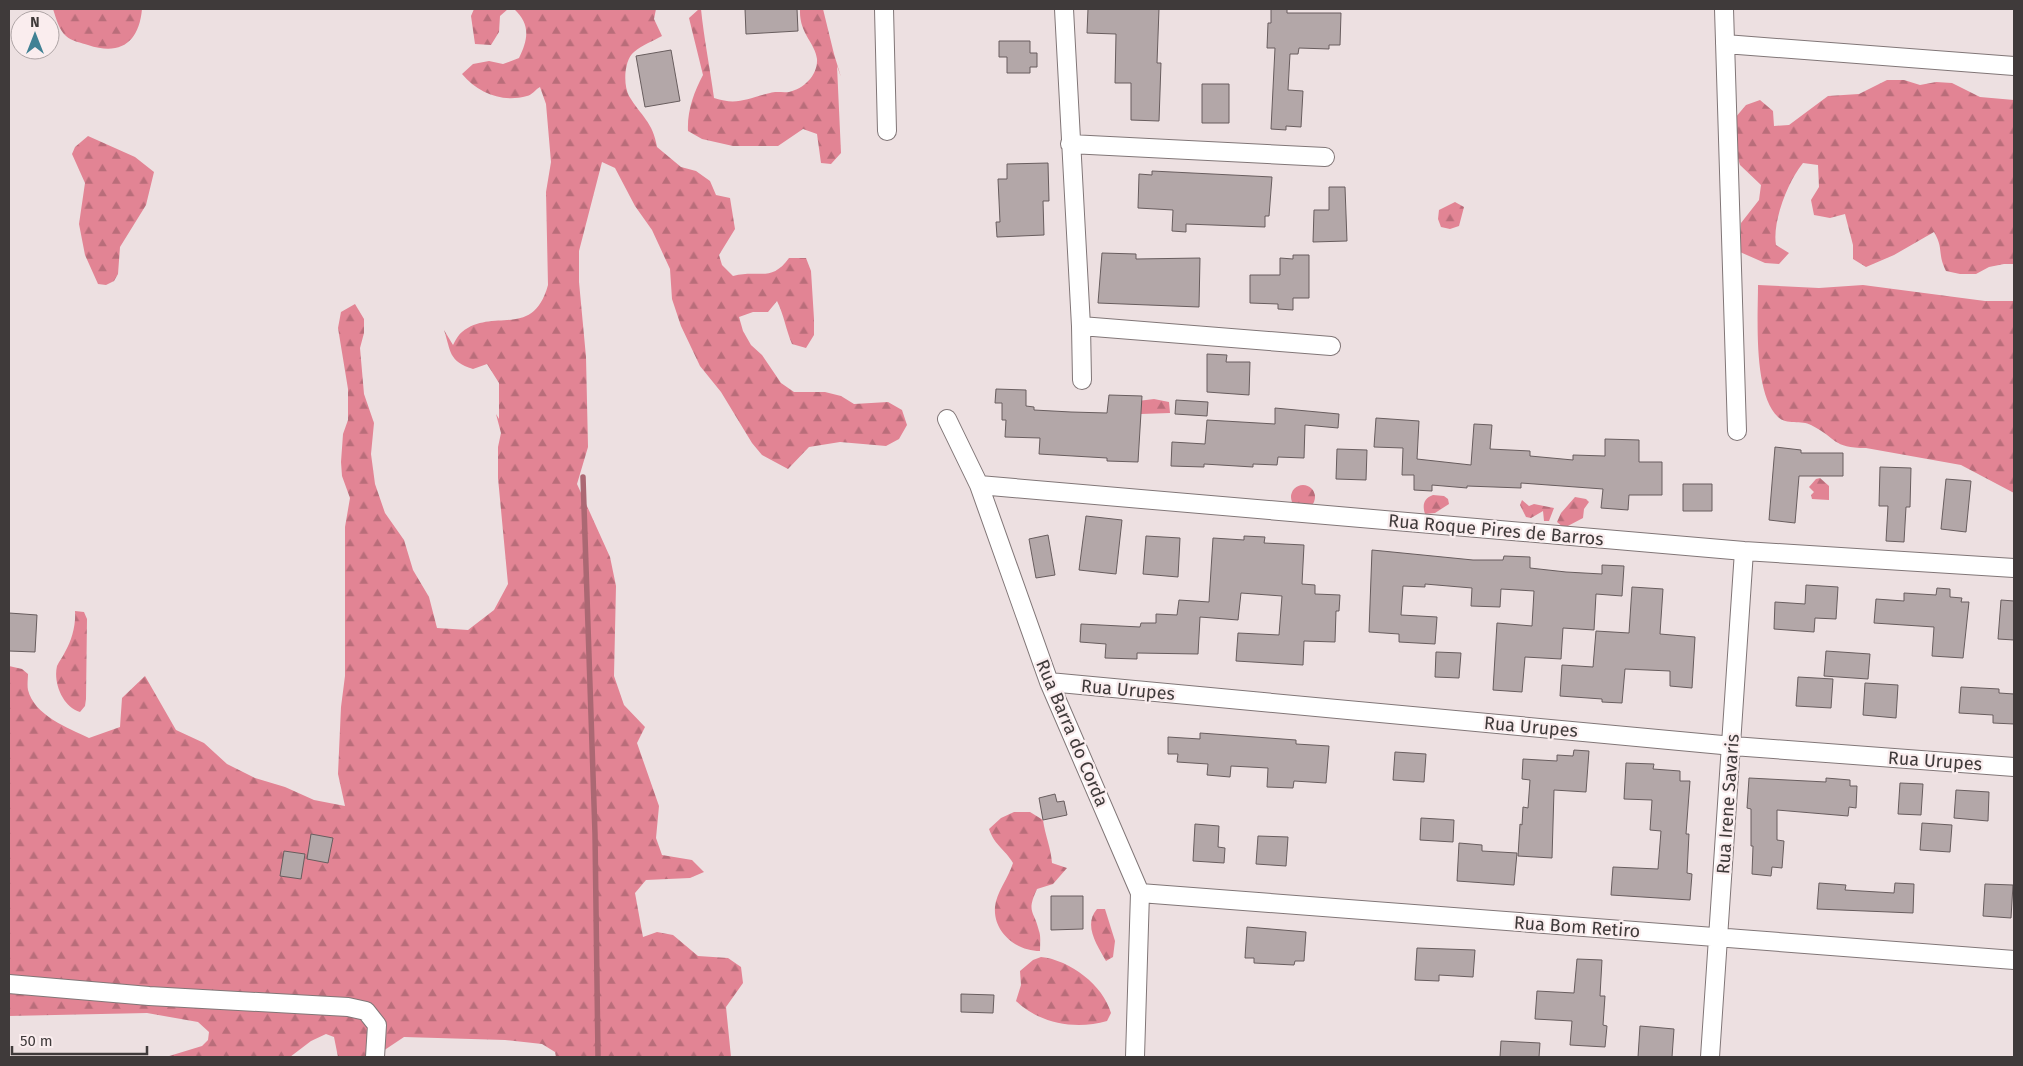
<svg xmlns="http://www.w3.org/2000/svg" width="2023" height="1066" viewBox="0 0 2023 1066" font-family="'Fira Sans',sans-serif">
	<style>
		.forest { fill: url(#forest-firs) }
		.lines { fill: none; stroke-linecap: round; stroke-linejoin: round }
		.stream { stroke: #ab6873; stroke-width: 5.5 }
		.building { fill: #b3a7a8; stroke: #685d5e }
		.minor-casing { stroke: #817677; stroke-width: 20 }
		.minor { stroke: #fff; stroke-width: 18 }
		.labels { text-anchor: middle; stroke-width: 4.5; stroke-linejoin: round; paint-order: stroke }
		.street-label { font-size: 18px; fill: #3f3a3a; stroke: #faedee }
	</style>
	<defs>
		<pattern id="forest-firs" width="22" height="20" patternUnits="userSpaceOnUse" patternTransform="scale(1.25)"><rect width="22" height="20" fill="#e28494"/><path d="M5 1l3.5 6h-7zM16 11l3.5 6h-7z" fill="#b96d7a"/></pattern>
	</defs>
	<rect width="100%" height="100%" fill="#ede0e1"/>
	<path class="forest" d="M53 9H142C139 42 121 56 88 45 82 43 71 41 66 36 59 30 56 18 53 9Z
		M474 9H508L500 16 499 32 491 45 475 44 471 16Z
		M514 9H656L654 19 662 36C653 41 642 45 634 52 624 60 623 85 629 96 641 116 653 122 657 147L681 167 696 171 710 181 716 195 730 198 735 229 719 255 722 265 733 276C759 269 771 283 789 258H806L811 271 814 319V335L806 348 792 344C786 330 784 315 777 301L768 312H753L739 317 743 331 751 345 762 355 781 383 794 392H825L841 396 854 404 888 402 902 410 907 425 899 439 886 446 840 442 809 447 788 469 762 455 752 443 721 392 700 366 681 326 672 299 670 269 652 230 635 206 615 168 602 162 579 251V282L586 357 588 447 577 484 610 557 616 586 614 676 624 705 645 727 637 743 659 806 656 838 662 855 692 860 704 872 690 878 646 880 635 893 643 937 657 932 673 935 698 956 728 958 741 967 743 983 726 1007 731 1057H556L555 1052 542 1044 505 1040 404 1037 374 1057H338L334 1037 326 1034 311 1041 290 1057H166L202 1046 208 1040 209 1032 198 1022 147 1013 9 1016V666L22 669 28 674C28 678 27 685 28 690 34 715 68 728 89 738L120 727 122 698 145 676 176 730 204 743 227 764 255 778 285 787 314 800 345 806 338 774 341 707 345 676V527L350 498 342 476 341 462 343 434 348 420V389L338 328 341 312 355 304 364 319V333L360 348 364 394 374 423 371 454 375 484 385 513 404 540 413 570 429 597 437 628 468 630 494 610 508 584 498 478V447L501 433 496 414 499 419V383L487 364 473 369C448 361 451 351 444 330L453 345C455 341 458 335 462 332 493 307 533 340 548 285L546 192 551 162 546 104 540 87C536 89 532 95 527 96 502 103 478 93 462 74L473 64 489 61 503 64 519 58C528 40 531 24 514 9Z
		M699 9H701C704 39 710 68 714 98 738 106 747 98 770 93 776 91 783 93 789 92 804 89 818 75 817 59 815 42 799 34 800 9H823L834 54 841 77 837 66 841 153 831 164 821 163 817 134 803 129 778 146H733L702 139 688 131C687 111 694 92 703 75L689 18Z
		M1887 80H1904L1920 85 1936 82 1952 83 1980 97 2014 100V264H2004L1989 267 1976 274H1960L1946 271C1937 253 1944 249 1934 232L1894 255 1866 267 1853 259V245L1845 214 1830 218 1814 215 1811 200 1819 187 1818 165 1803 163C1788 181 1772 222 1776 245L1789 253 1779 264 1765 263 1740 252 1741 223 1759 200 1761 185 1740 165 1735 149V118L1746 105 1760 100 1773 111 1774 126 1789 125 1828 96 1859 94Z
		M88 136 135 157 154 172 146 205 120 247 118 274 114 281 106 285 98 284 85 255 79 224 85 183 72 154 75 147Z
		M1455 202 1464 207 1459 226 1450 229 1441 227 1438 219 1439 210Z
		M1758 285 1819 288 1863 285 1985 301H2014V493L1961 465 1866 448C1832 448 1837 438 1811 425 1802 420 1786 425 1778 417 1753 393 1758 318 1758 285Z
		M1154 399 1169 402 1170 413 1141 414 1138 401Z
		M1820 478 1829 486V500L1812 499 1811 495 1814 492 1809 487 1816 479Z
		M1291 497a12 12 0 1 1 24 0a12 12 0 1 1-24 0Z
		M1433 495 1444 496 1448 499 1449 504 1435 513 1425 514C1422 505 1424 498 1433 495Z
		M1575 497 1586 499 1589 502 1584 509 1583 518 1564 528 1557 522 1561 513Z
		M1522 500 1529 506 1534 504 1554 508 1549 521H1544L1543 511 1531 518 1526 517 1520 505Z
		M75 611 84 612 87 619 86 699 85 706 80 712C63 707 53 683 57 666 59 661 63 657 65 652 72 640 76 625 75 611Z
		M1014 812H1030L1043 820C1045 835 1051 848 1052 863L1067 868 1053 884 1037 889C1026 913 1034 910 1039 931 1041 936 1040 944 1040 951 1016 951 993 932 995 907 996 893 1009 877 1013 863 1004 848 995 846 989 829L1001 818Z
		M1097 909H1105L1115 941 1113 957 1106 961C1097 945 1083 925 1097 909Z
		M1041 957C1070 960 1103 985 1111 1013L1107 1021C1076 1030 1040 1024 1016 1001L1021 985 1020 971 1033 960Z"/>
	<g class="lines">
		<path class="stream" d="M583 477 595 834 598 1057"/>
	</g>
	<path class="building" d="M745 9H797L798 31 746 34Z
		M1088 9H1159L1157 63H1161L1159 121 1131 120V83H1115L1116 34 1087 33Z
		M1271 9H1287V13H1341L1340 45H1329V49L1299 48 1298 54H1290L1288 90 1303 91 1301 127 1286 126V130L1271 129 1275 48H1267L1268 23H1271Z
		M999 41H1030V53H1037V67H1030V73H1007V57H999Z
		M671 50 680 101 645 107 636 56Z
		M1202 84H1229V123H1202Z
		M1048 163 1049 201H1043L1044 235 997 237 996 222H1000L998 179H1007V164Z
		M1152 171 1272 177 1269 216H1265V227L1186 224V232L1172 231 1173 210 1138 208 1139 174 1152 175Z
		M1329 187H1345L1347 241 1313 242 1314 210H1329Z
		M1102 253 1136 254V259L1200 258 1199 307 1098 303Z
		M1293 255H1309V298H1293V310L1278 309V304L1250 303V275H1280V258L1293 259Z
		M1207 354 1227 355 1226 362H1250L1249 395 1207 392Z
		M996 389 1026 390V406L1034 407V410L1071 412 1107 413 1109 395 1142 396 1138 462 1107 461V458L1039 454 1040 438 1005 437 1006 420H1002V403H995Z
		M1176 400 1208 402 1207 416 1175 414Z
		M1275 408 1339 414 1338 428 1305 425 1304 458 1278 457 1277 465 1253 464V467L1204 464V467L1171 466 1172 442 1205 444 1207 420 1275 424Z
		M1376 418 1419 421 1417 459 1471 465 1474 424 1492 425 1490 449 1530 451V456L1573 460V455L1605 456V439L1639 440V462H1662V495H1629L1628 510 1601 508 1603 489 1521 483V488L1467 486V488L1432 485V491L1414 490V475H1402L1403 448 1374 447Z
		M1775 447 1801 450V453H1843V476H1799L1795 523 1769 520Z
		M1337 449 1367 450 1366 480 1336 479Z
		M1880 467 1911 468 1910 507H1906L1904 542 1886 541 1888 506H1879Z
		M1946 479 1971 481 1966 532 1941 529Z
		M1683 484H1712V511H1683Z
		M1086 516 1122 520 1116 574 1079 570Z
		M1048 535 1055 575 1036 578 1029 539Z
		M1146 536 1180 538 1178 577 1143 574Z
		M1244 536 1265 537 1264 543 1304 545 1302 584 1315 585V594L1340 595 1339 611H1336L1335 642 1304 641 1303 665 1236 661 1238 633 1279 635 1282 596 1241 593 1238 620 1200 617 1198 654 1137 653V659L1105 658 1106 644 1080 642 1081 624 1140 627 1141 623H1156V614L1177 615 1179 600 1209 602 1213 538 1244 540Z
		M1372 550 1473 560H1503L1504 556 1530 557V568L1566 572 1602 574V565L1624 566 1622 596 1596 594 1594 630 1563 628 1561 659 1525 657 1522 692 1493 690 1497 623 1532 626 1534 591 1501 589 1500 607 1471 606 1472 588 1425 584V587L1403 586 1401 615 1437 617 1435 644 1399 642V634L1369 632Z
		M1806 585 1838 587 1836 619 1815 618 1814 632 1774 629 1775 602 1805 604Z
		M1632 587 1663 589 1660 634 1695 637 1692 688 1670 686V671L1625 669 1622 703 1602 702V699L1560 696 1562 665 1593 667 1596 631 1629 633Z
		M1937 588 1950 589V597L1962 598 1961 602H1969L1963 658 1932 656 1934 627 1874 623 1876 599 1904 601V593L1936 595Z
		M2001 600 2014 601V640L1998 639Z
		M9 613 37 615 35 652 9 651Z
		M1826 651 1870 654 1868 679 1824 676Z
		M1436 652 1461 653 1459 678 1435 677Z
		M1798 677 1833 679 1831 708 1796 706Z
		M1865 683 1898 685 1896 718 1863 715Z
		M1961 687 1999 689V693L2014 694V724L1993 723V715L1959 713Z
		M1200 733 1296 740V744L1329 746 1326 783 1294 781 1293 788 1267 787 1268 768 1231 766 1230 777 1207 775 1208 764 1177 762 1178 754H1168V737L1200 739Z
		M1574 750 1589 751 1586 792 1554 790 1552 858 1518 856 1520 824 1522 825 1523 807 1528 808 1530 780 1522 779 1523 759 1557 761V755L1573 756Z
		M1395 752 1426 754 1424 782 1393 780Z
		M1626 763 1654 764 1653 769 1680 771V781H1690L1686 834H1689L1687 873 1692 874 1690 900 1611 895 1613 867 1658 869 1661 831 1650 830 1652 800 1624 799Z
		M1749 778 1826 782V778L1850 780V786H1857L1856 808 1849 807 1848 816 1777 810V840L1784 841 1782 868 1772 867 1771 876 1752 874 1753 846H1751V809L1747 808Z
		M1900 783 1923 784 1921 815 1898 814Z
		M1956 790 1989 792 1988 821 1954 818Z
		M1055 794 1057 802 1064 801 1067 815 1043 820 1039 798Z
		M1421 818 1454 820 1453 842 1420 840Z
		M1922 823 1952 825 1950 852 1920 850Z
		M1195 824 1219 826 1218 847 1225 848 1224 863 1193 861Z
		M311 834 333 838 328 863 307 859Z
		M1258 836 1288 837 1286 866 1256 864Z
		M1459 843 1482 845V851L1517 853 1514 885 1457 881Z
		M284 851 305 854 301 879 280 876Z
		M1819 883 1846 885 1845 890 1894 893 1895 883 1914 884 1913 913 1817 909Z
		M1985 884 2013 885 2011 918 1983 916Z
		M1051 896H1083V929L1051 930Z
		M1247 927 1306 932 1304 961H1295L1294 965 1254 963V958H1245Z
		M1417 948 1475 950 1473 977 1439 975V981L1415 980Z
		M1577 959 1602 960 1600 996H1605L1603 1025 1607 1026 1605 1047 1570 1045 1572 1021 1535 1019 1537 991 1574 993Z
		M961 994 994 995 993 1013 961 1012Z
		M1640 1026 1674 1029 1672 1057H1638Z
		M1501 1041 1540 1043 1539 1057H1500Z"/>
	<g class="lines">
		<defs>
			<path id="minor" d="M884 9 887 131
				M1064 9 1081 326 1082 380
				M1724 9 1737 431
				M1725 44 2014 66
				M1070 144 1325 157
				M1081 326 1331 346
				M947 419 979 485 1049 682 1140 893 1135 1057
				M979 485 1744 551 2014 568
				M1049 682 1733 746 2014 767
				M1140 893 2014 960
				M9 984 149 996 348 1007 366 1011 377 1025 375 1057
				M1710 1057 1744 551"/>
		</defs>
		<use href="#minor" class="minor-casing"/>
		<use href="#minor" class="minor"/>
	</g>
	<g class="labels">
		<g class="street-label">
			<text transform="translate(1496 530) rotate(5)" y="6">Rua Roque Pires de Barros</text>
			<text transform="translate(1128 690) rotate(5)" y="6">Rua Urupes</text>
			<text transform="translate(1531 727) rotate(5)" y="6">Rua Urupes</text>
			<text transform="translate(1072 733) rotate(67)" y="6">Rua Barra do Corda</text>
			<text transform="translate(1935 761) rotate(4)" y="6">Rua Urupes</text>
			<text transform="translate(1728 804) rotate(-86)" y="6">Rua Irene Savaris</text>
			<text transform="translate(1577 927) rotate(4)" y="6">Rua Bom Retiro</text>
		</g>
	</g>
	<rect width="2023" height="1066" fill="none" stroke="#3f3a3a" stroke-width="20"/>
	<g transform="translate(35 35)"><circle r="24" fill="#faedee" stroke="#afa5a6"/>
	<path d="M0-4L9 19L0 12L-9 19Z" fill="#408194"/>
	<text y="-8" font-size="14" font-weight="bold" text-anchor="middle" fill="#3f3a3a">N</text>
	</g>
	<path d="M12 1046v8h135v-8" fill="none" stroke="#3f3a3a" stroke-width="2.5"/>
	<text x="20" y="1046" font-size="15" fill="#3f3a3a" stroke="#faedee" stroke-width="4" paint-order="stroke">50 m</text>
</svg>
